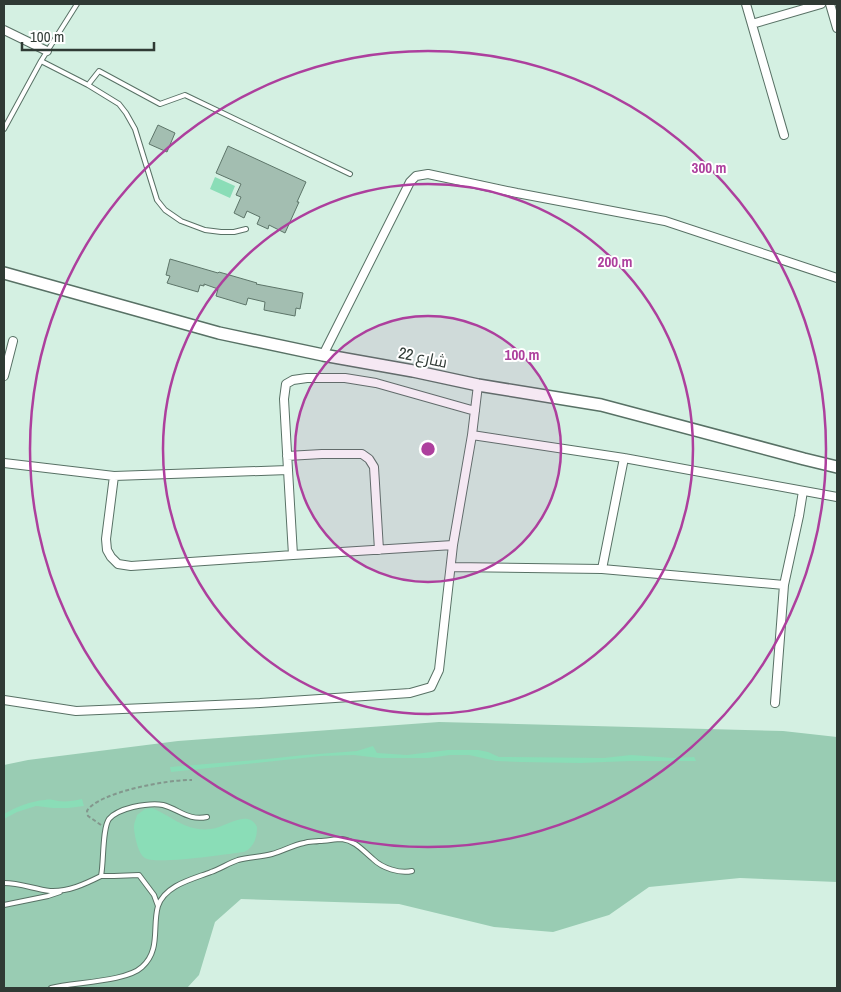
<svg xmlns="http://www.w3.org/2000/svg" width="841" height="992" viewBox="0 0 841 992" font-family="'Archivo Narrow',Cairo,sans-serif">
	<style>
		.green { fill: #99ccb3 }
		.water { fill: #8addb7 }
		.building { fill: #a3beb1; stroke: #5d7569 }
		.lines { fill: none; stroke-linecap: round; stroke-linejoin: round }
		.lane-casing { stroke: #587165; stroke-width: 6 }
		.street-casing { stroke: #587165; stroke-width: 10 }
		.secondary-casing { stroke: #587165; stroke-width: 14 }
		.path { stroke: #83978d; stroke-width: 2; stroke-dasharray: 4 2.5; stroke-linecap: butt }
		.lane { stroke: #fff; stroke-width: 4 }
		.street { stroke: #fff; stroke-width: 8 }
		.secondary { stroke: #fff; stroke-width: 11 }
		.ring { fill: none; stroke: #ad3f9d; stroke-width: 2.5 }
		.labels { text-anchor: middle; stroke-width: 4; stroke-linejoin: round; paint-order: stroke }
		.street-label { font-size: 16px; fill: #2f3a34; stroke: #fff }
		.centre { fill: #ad3f9d; stroke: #fff; stroke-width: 2.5 }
		.ring-label { font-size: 15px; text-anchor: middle; font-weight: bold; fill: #ad3f9d; stroke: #fff; stroke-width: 4; stroke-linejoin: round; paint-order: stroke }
	</style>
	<rect width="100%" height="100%" fill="#d4f0e2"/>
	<path class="green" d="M439 722 783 731 837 737V882L740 878 649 887 609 915 553 932 494 927 399 904 241 899 215 922 199 975 187 988H4V765L28 760 178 741Z"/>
	<path class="water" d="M215 177 235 186 230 198 210 189Z
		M373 746 377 753 407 755 448 750H478L488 752 499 757 604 758 631 755 673 758 694 757 696 761H630L580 763 520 762 496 761 469 755H450L428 758H379L354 755 321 756 171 772 170 767 267 759 305 755 357 751Z
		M82 799 84 806 68 808H53L36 806 17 812 4 819V814C16 807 31 801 45 800 49 799 54 800 58 801 66 802 73 801 82 799Z
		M152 808C173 817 186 832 211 829 226 827 248 808 257 827 257 838 254 847 244 852 228 854 155 865 145 858 138 854 134 834 134 826 134 823 136 819 137 815L145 809Z"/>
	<path class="building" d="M158 125 175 133 167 152 149 144Z
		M228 146 306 182 297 202H299L285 233 269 225 268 229 257 224 260 217 247 211 244 218 234 213 241 197 236 195 241 184 216 173Z
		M170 259 218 273 219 272 257 283 256 284 303 293 300 309 296 308 295 316 264 310 265 302 248 298 246 305 216 296 218 289 204 284V286L200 285 198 292 167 283 170 276 166 275Z"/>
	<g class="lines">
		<defs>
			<path id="lane" d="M41 61 88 85 119 104 126 113 135 129 157 200 165 210 181 221 205 230 221 232H234L246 229
				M88 85 99 71 160 104 185 95 350 174
				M4 129 41 61 77 4
				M101 876H114L139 875 154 895 158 906
				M4 883C20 883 34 889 50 891 68 892 85 884 101 876 104 862 102 829 109 819 114 813 125 809 133 807 142 805 154 803 163 805 180 810 189 821 207 817
				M4 905 48 896 60 892
				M51 988C74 982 126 982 142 967 161 950 152 927 158 906 165 885 193 879 211 872 220 869 229 863 238 860 249 857 261 857 272 854 283 851 293 845 304 843 309 841 314 842 319 841 327 841 334 839 342 839 356 841 363 851 373 859 382 868 400 874 412 871"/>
			<path id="street" d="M746 4 784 135
				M830 4 837 28
				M752 24 821 4
				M4 30 47 51
				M323 355 410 182 416 176 428 174 517 193 665 221 837 278
				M4 376 13 341
				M472 435 624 458 837 497
				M287 456 322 454H362L369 459 374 467 379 550
				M4 463 114 476 288 470 293 555 453 545
				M288 470 284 399 286 384 293 380 307 378H345L376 383 475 411
				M114 476 106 539 107 550 111 557 118 564 131 566 293 555
				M451 567 602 569 784 585 775 703
				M602 569 624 458
				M784 585 799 516 803 491
				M4 700 76 711 260 703 410 693 431 687 439 670 453 545 472 435 478 385"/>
			<path id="secondary" d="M4 273 219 333 323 355 413 371 478 385 601 405 804 459 837 467"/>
		</defs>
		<use href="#lane" class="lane-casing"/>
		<use href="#street" class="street-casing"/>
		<use href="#secondary" class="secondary-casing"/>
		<path class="path" d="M101 825 88 816 87 811C98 792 171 779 192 780"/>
		<use href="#lane" class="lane"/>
		<use href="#street" class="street"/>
		<use href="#secondary" class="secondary"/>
	</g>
	<circle cx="428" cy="449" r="133" fill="#ad3f9d" fill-opacity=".12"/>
	<g class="ring">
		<circle cx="428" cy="449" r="133"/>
		<circle cx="428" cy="449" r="265"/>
		<circle cx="428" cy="449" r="398"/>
	</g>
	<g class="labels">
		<g class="street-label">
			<text transform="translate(423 357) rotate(12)" y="6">شارع 22</text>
		</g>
	</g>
	<circle cx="428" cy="449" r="8" class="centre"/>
	<g class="ring-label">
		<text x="709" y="173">300 m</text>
		<text x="615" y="267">200 m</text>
		<text x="522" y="360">100 m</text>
	</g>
	<rect width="841" height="992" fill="none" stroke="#2f3a34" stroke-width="10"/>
	<path d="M22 42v8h132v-8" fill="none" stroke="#2f3a34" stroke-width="2.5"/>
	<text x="30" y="42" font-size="15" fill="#2f3a34" stroke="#ffffff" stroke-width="4" paint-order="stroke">100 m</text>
</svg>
